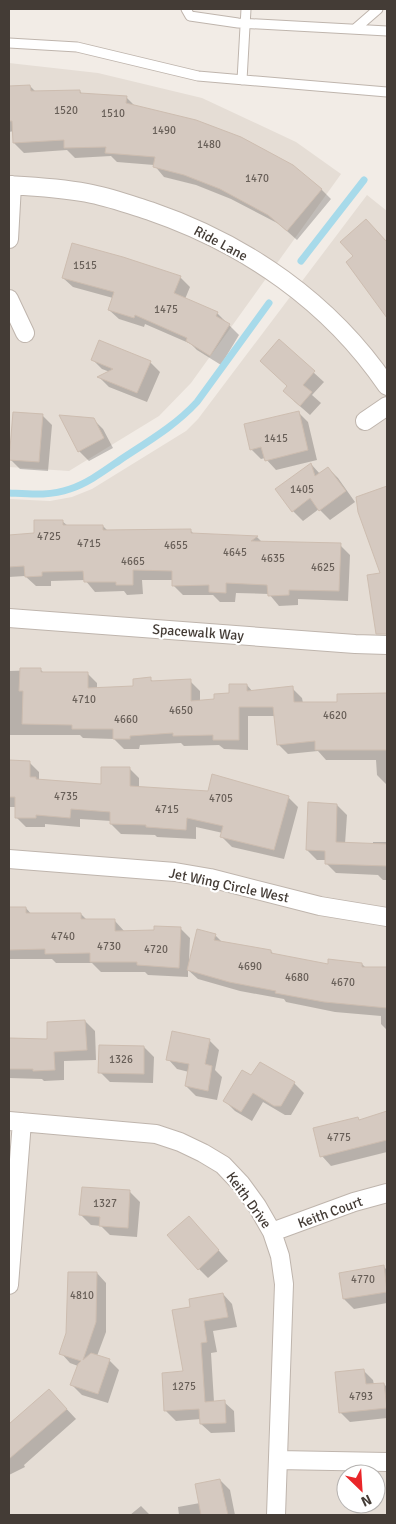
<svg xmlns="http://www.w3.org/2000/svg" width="396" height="1524" viewBox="0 0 396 1524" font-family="Signika,sans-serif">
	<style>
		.residential { fill: #e5ddd5; fill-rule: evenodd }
		.shadow { fill: #0003 }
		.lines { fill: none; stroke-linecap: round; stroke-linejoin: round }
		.stream { stroke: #a7daea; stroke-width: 7 }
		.building { fill: #d5c9c0; stroke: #cdbdb0 }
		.service-casing { stroke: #bfb5ad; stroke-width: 11 }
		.minor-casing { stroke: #bfb5ad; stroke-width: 20 }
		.service { stroke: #fff; stroke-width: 9 }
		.minor { stroke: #fff; stroke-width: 18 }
		.labels { text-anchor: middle; stroke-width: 4.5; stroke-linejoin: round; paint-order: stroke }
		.number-label { font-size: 11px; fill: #685f58 }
		.street-label { font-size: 14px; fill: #443c36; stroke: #fff }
	</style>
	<rect width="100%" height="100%" fill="#f2ece6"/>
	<path class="residential" d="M9 63 98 73 202 98 296 142 341 174 191 383 159 416 69 471 9 467Z
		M367 195 387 211V1515H9V499L50 501 72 497 92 489 186 431 198 419ZM346 1474H376V1504H346Z"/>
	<path class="shadow" d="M30 86 36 92 80 91 82 94 126 97 135 106 321 189 331 199 297 240 279 224 231 199 196 185 164 177 154 165 117 162 111 156 75 158 67 150 24 153 14 143V131L9 132V87Z
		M376 230 387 243V316L347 263Z
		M180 277 190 287 185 299 217 313 239 335 221 365 197 350 191 344 145 324 144 327 119 319 109 310 113 298 73 287 63 278Z
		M279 341 324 382 312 395 321 403 310 415 294 401 288 387Z
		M92 359 150 362 160 372 147 402 109 387 100 378 110 372 102 369Z
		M298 412 308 422 317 460 276 470 265 458 261 459 251 449Z
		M42 415 52 425 48 471 20 469 10 459Z
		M93 419 103 429 113 448 89 461 79 451Z
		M311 464 320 474 328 468 338 478 355 502 330 520 319 509 303 521 293 511Z
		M387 487V615L383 616 382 574 357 498Z
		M62 521 68 526H103L108 531 190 530 195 535 257 537 262 542 340 545 350 555 348 601 298 599V605L279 606 269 594 236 593 235 602H220L213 595H183L173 585V580H142L143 594 127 595 124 591 95 592 85 580 51 581V586H36L25 576 9 577V536L36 534Z
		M41 670 44 673H87L97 683V689L134 687 150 679 154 682 190 681 200 691V702L216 701 247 685 253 692 292 688 302 698 303 703H338V695L387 694V785L377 775 376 760H326L318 751 288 754 278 744 275 716H248V750L224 749 219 745 184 746 181 743 140 745 139 749H124L114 739 83 738 80 735H9V671Z
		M9 762H29L39 772V781L102 786 129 768 139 778V788L288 797 298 807 284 859 232 847 222 837 223 833 196 827V839L157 837 155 835 121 834 111 824V821L80 819V827L45 824V827H26L16 817V807H9Z
		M337 805 347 815 345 844H373V842H387V880H383L378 875 336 873 326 863V860H317L307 850Z
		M9 908H26L32 915 81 914 87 920 115 921 125 932 155 931 180 928 190 938 189 961 215 935 223 943 271 951 274 955 329 966 362 964 366 968 387 969V1030L381 1024V1016L335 1012 286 1002 284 999 240 991 198 979 188 970V977L148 975 145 972H101L92 963H56L52 959H9Z
		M85 1021 95 1031 96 1060 64 1061V1080L44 1081 42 1079 9 1078V1039L49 1041Z
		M209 1040 219 1050 215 1070 222 1077 217 1100 196 1096 186 1086 189 1072 177 1069 168 1059Z
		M144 1047 154 1057 153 1083 110 1082 100 1072Z
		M260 1063 294 1083 304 1093 291 1115H285L263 1102 252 1121 235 1111 225 1101 252 1077Z
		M387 1112V1152L331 1166 322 1156 358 1119 361 1121Z
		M130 1192 140 1202 137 1237 110 1235 101 1226 91 1225 81 1215Z
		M198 1227 228 1261 208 1278 199 1269Z
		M383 1266 387 1270V1303L354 1309 344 1299 340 1274Z
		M97 1273 106 1283V1332L97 1356 109 1360 119 1370 108 1403 82 1395 72 1385 78 1366 70 1363 61 1353Z
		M223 1294 232 1304 237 1327 213 1331 217 1352 211 1353 214 1402H224L234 1411 235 1432 211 1433 201 1424V1419L176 1421 166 1411 185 1372 191 1308Z
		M364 1371 373 1380 374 1385 384 1384 387 1387V1418L350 1422 340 1412Z
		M49 1390 76 1419 24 1465 25 1467 9 1475V1429L20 1424Z
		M220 1480 230 1490 235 1515H179L178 1507 200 1503Z
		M141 1506 150 1515H130Z"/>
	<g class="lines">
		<path class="stream" d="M301 261 364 180
			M9 493C30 494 50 496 70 489 88 483 104 471 120 460 147 442 175 426 197 402L269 303"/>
	</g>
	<path class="building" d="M30 85 31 91 80 90V93L127 96 126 103 196 120 241 137 293 165 322 189 287 231 268 215 220 189 184 175 153 167 155 157 105 153 106 147 64 148V140L13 143 12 121H9V86Z
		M366 219 387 242V318L346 262 353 256 340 242Z
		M72 243 123 257 181 276 174 293 218 312 216 316 230 324 210 356 186 341 187 338 135 315 134 318 108 310 114 292 62 278Z
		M279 339 315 371 303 385 312 392 300 406 283 391 287 386 260 361Z
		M99 340 151 361 137 393 97 377 113 369 91 360Z
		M299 411 308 450 265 461 261 447 250 450 244 424Z
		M13 412 43 414 39 462 9 460Z
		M59 415 94 418 104 438 78 452Z
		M311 463 315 476 328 467 346 491 319 511 310 498 292 512 275 489Z
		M387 486V634H376L367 575 380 573 358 512 356 497Z
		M34 520H63V525H103V530L191 529V533L258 536 251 541 341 543 339 591 289 590V595L268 596 267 585 226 583V593L209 592V585L172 586V571L133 570V585H116V582H84L83 571 42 572V576L25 577 24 566 9 567V535L34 533Z
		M20 668H41V672H88V688L133 686V679L151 677V681L191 679V701L214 699V694L229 693V684H247V691L293 686 294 702H337V694L387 693V750H315V741L277 745 273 707H239V740H213V735L173 736V733L130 736V739H113V729H72V725L22 724 23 691H19Z
		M9 760 30 761V777H36V779L101 784V767H130V786L208 791 212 774 289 796 274 850 220 837 223 826 187 818 186 830 146 827V825L110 824V812L71 809 70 818 36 815V818H15V797H9Z
		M308 802 337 804 336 842 387 844V866L325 864V851L306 850Z
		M9 907H26V913H81V919H115V931L154 930V926L181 927 179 968 137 965V962H90V953L45 954V949L9 950Z
		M197 929 216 934 214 940 271 950V953L328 964V959L362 963V967H387V1008L324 1002 275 993 276 991 229 982 187 970Z
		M85 1020 87 1050 54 1052 55 1070 33 1071V1069H9V1038L47 1039V1022Z
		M172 1031 210 1039 205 1064 212 1066 208 1091 185 1086 189 1064 166 1060Z
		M99 1045 144 1046V1074L98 1073Z
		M260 1062 295 1082 281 1106H274L253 1093 241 1112 223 1101 242 1070 251 1075Z
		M387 1111V1140L320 1157 313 1128 358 1117 359 1120Z
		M82 1187 130 1190 128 1228 99 1226 100 1217 79 1215Z
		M189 1216 219 1250 198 1270 167 1235Z
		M384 1265 387 1292 343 1299 339 1273Z
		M68 1272H97L96 1322 83 1360 91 1353 110 1359 98 1394 70 1385 78 1364 81 1361 59 1354 66 1333Z
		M223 1293 228 1317 204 1321 207 1342 201 1343 205 1402 225 1400 226 1423 200 1424 199 1409 164 1411 162 1373 183 1371 172 1310 190 1307 189 1299Z
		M364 1369 366 1384 384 1383 387 1408 339 1413 335 1372Z
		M49 1389 67 1409 9 1459V1424Z
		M220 1479 228 1515H201L195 1484Z"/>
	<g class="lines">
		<defs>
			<path id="service" d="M186 9 190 16 238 23 387 31
				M355 29 378 9
				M9 43 77 47 198 76 387 92
				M242 80 246 9"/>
			<path id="minor" d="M9 185C36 187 65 188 92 194 112 198 131 205 150 211 246 244 330 302 387 386
				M9 239 12 185
				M9 299 25 333
				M365 421 387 406
				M9 618 355 644 387 645
				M9 859 175 872 210 878 320 906 387 917
				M9 1121 156 1134 180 1142 203 1153 223 1165 241 1184 257 1206 272 1232 280 1256 284 1284 276 1515
				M272 1232 354 1202 387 1193
				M9 1285 22 1122
				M278 1460 387 1462"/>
		</defs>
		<use href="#service" class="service-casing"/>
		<use href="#minor" class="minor-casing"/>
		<use href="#service" class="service"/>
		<use href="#minor" class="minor"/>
	</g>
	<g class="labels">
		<g class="number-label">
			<text x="66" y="114">1520</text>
			<text x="113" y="117">1510</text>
			<text x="164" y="134">1490</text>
			<text x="209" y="148">1480</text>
			<text x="257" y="182">1470</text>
			<text x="85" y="269">1515</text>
			<text x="166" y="313">1475</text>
			<text x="276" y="442">1415</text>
			<text x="302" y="493">1405</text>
			<text x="49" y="540">4725</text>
			<text x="89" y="547">4715</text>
			<text x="176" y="549">4655</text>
			<text x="235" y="556">4645</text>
			<text x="273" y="562">4635</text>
			<text x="133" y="565">4665</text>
			<text x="323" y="571">4625</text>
			<text x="84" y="703">4710</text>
			<text x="181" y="714">4650</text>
			<text x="335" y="719">4620</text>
			<text x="126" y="723">4660</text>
			<text x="66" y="800">4735</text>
			<text x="221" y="802">4705</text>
			<text x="167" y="813">4715</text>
			<text x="63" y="940">4740</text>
			<text x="109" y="950">4730</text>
			<text x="156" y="953">4720</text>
			<text x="250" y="970">4690</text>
			<text x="297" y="981">4680</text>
			<text x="343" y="986">4670</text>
			<text x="121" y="1063">1326</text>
			<text x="339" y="1141">4775</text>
			<text x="105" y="1207">1327</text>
			<text x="363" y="1283">4770</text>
			<text x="82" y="1299">4810</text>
			<text x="184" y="1390">1275</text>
			<text x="361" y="1400">4793</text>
		</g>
		<g class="street-label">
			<text transform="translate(221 243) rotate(28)" y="5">Ride Lane</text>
			<text transform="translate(198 632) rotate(4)" y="5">Spacewalk Way</text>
			<text transform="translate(229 885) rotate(12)" y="5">Jet Wing Circle West</text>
			<text transform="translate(249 1200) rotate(54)" y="5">Keith Drive</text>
			<text transform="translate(330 1212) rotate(-20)" y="5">Keith Court</text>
		</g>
	</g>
	<rect width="396" height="1524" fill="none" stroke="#443c36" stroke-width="20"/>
	<g transform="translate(361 1489) rotate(155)"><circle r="24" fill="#ffffff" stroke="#b4b1af"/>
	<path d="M0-4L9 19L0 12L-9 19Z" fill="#e92629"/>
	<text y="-8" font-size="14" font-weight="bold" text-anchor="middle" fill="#443c36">N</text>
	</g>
</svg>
